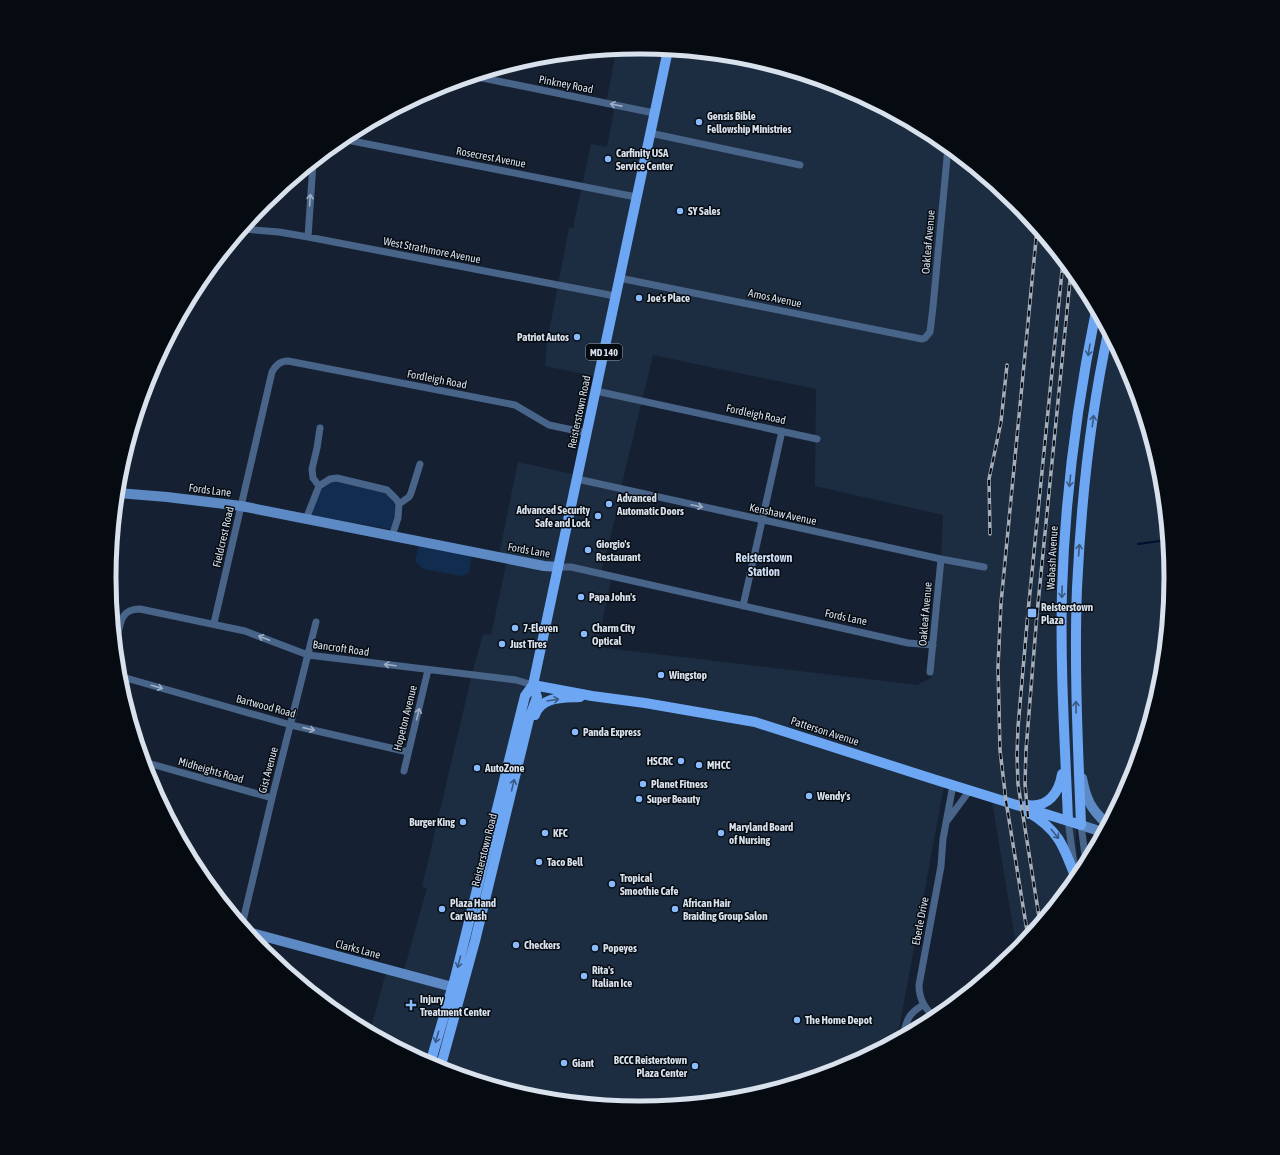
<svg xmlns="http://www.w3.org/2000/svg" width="1280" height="1155" viewBox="0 0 1280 1155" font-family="'Asap Condensed',sans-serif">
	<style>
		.built { fill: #1c2d42; fill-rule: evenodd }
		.green { fill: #122c4f }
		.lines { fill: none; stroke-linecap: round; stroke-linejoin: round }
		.stream { stroke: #000e2f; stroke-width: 2 }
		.street { stroke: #486489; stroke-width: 7 }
		.secondary { stroke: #5d8ac5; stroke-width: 10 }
		.primary { stroke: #6da7f4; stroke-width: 10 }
		.rail-casing { stroke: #a4aebb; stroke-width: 3.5 }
		.rail { stroke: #060b12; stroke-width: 2; stroke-dasharray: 6; stroke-linecap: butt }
		.oneway { stroke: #9eafc4 }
		.oneway2 { stroke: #3a5983 }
		.poi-dot { fill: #89bafc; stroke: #060b12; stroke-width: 1.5 }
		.labels { text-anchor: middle; stroke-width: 3; stroke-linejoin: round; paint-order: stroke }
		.shield { fill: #060b12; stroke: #99a1ab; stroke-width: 1 }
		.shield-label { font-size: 10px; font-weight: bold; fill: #d8e1ec }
		.street-label { font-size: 11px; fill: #d8e1ec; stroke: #060b12 }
		.poi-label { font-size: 11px; font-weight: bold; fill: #d8e1ec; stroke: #060b12; text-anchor: start }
		.neighbourhood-label { font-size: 12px; font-weight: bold; fill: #cbdcf3; stroke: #060b12 }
		.rim { fill: none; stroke: #d8e1ec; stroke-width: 5 }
	</style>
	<rect width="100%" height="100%" fill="#152132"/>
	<path class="built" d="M640 47 744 57 843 87 935 137 1015 203 1081 283 1130 375 1160 474 1170 578 1160 681 1130 781 1103 831 1076 823V843L1080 874 1017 950 991 796 945 781 897 1039 843 1068 743 1098 640 1108 536 1098 437 1068 370 1032 387 969 403 974 427 888 422 887 472 674 483 634 491 635 508 556 499 555 518 462 577 475 599 377 545 366 547 342 569 228H573L591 144 607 147 615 105 606 103 615 57 594 51ZM653 355 816 389 815 486 943 515 941 559 935 614 931 678 917 685 597 647 612 575H600L616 515 619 496Z"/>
	<path class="green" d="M338 481 389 494C397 507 398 514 392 528L389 529 309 515 323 486 330 482Z
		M419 546 472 556 469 573 462 576 423 569 415 561Z"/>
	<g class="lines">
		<path class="stream" d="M1138 544 1167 540"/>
		<path class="street" d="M473 76 654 113
			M650 133 800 165
			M342 139 636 197
			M243 229 279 232 308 237 615 296
			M308 237 313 163
			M619 278 922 339 925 338 930 332 933 307 948 147
			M596 391 817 439
			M577 479 941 559 984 567
			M319 486 330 479 337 478 387 490 396 499 399 504
			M306 519 319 486 313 478 312 469 317 448 320 428
			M392 536 398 518 399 504 409 497 411 493 420 464
			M558 567H571L908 643 933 645
			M743 606 782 431
			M214 623 272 372C276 365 280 361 288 361L515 405 549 425 587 433
			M116 641C121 625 119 609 140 609L245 631 308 655 516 680 533 685
			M930 672 941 559
			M119 676 291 725 408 752
			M144 762 272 798
			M404 771 428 670
			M1068 820 1074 866
			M947 821 970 790
			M1081 825 1086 863
			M242 925 272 798 316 622
			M936 1018C924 1009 919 999 919 985L941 866 943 839 953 785
			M903 1035C907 1019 909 1013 923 1005"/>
		<path class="secondary" d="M118 493 167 497 241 506 544 566 558 567
			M1082 778C1086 800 1091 809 1107 824
			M1081 825 1102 832
			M248 932 460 989"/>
		<path class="primary" d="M533 685 592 696 645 703 755 722 933 779 1081 825C1078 746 1074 667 1077 588 1081 503 1090 416 1108 333
			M535 715C541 696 563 698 580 697
			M1027 805C1048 808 1059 793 1062 774
			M1028 812C1059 830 1064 847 1076 879
			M1068 820C1065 744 1060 667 1062 591 1065 497 1077 403 1096 311
			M430 1064 455 978 525 696 533 685 668 50
			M440 1069 475 941 529 719 537 697 533 685"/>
		<defs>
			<path id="rail" d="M990 534 989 479 1001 422 1007 365
				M1028 817 1025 784 1026 750 1037 614 1071 270
				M1040 923 1018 784 1017 755 1018 727 1028 612 1063 261
				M1028 937 1006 801 1000 750 998 667 1001 603 1037 229"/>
		</defs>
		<use href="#rail" class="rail-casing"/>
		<use href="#rail" class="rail"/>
	</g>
	<defs><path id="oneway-shaft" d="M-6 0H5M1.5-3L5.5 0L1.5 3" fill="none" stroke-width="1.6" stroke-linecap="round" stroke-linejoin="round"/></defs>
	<g class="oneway">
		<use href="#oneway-shaft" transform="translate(616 105) rotate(-169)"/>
		<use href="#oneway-shaft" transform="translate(310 200) rotate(-86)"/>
		<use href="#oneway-shaft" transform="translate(697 506) rotate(12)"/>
		<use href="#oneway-shaft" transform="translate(264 638) rotate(-159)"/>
		<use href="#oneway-shaft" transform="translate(390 665) rotate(-173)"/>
		<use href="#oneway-shaft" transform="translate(157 687) rotate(16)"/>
		<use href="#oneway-shaft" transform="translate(418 714) rotate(-76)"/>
		<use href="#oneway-shaft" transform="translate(309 729) rotate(13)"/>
	</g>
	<g class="oneway2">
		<use href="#oneway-shaft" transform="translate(1089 350) rotate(99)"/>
		<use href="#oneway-shaft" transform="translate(1093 421) rotate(-82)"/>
		<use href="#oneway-shaft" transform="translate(1070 481) rotate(96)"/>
		<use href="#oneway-shaft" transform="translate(1079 550) rotate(-86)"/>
		<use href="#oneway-shaft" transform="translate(1062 592) rotate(92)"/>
		<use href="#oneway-shaft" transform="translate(553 700) rotate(-9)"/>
		<use href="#oneway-shaft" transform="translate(1076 707) rotate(-91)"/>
		<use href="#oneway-shaft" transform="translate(513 785) rotate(-76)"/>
		<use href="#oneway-shaft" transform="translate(1055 834) rotate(51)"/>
		<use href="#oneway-shaft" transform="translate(459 962) rotate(104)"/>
		<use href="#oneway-shaft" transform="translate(437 1037) rotate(106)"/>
	</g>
	<g class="poi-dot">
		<circle cx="699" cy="122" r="4"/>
		<circle cx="608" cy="159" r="4"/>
		<circle cx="680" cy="211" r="4"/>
		<circle cx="639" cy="298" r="4"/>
		<circle cx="577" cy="337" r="4"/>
		<circle cx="609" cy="504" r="4"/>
		<circle cx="598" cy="516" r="4"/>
		<circle cx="588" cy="550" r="4"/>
		<circle cx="581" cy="597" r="4"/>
		<rect x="1027" y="608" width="10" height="10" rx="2"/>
		<circle cx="515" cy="628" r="4"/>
		<circle cx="584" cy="634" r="4"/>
		<circle cx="502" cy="644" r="4"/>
		<circle cx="661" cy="675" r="4"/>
		<circle cx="575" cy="732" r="4"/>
		<circle cx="681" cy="761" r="4"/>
		<circle cx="699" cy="765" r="4"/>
		<circle cx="477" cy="768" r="4"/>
		<circle cx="643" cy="784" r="4"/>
		<circle cx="809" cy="796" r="4"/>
		<circle cx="639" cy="799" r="4"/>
		<circle cx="463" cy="822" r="4"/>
		<circle cx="545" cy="833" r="4"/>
		<circle cx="721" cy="833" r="4"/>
		<circle cx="539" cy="862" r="4"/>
		<circle cx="612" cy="884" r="4"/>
		<circle cx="442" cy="909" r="4"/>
		<circle cx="675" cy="909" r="4"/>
		<circle cx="516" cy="945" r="4"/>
		<circle cx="595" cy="948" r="4"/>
		<circle cx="584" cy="976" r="4"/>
		<path d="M409 999h4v4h4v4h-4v4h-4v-4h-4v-4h4z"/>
		<circle cx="797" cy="1020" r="4"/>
		<circle cx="564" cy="1063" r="4"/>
		<circle cx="695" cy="1066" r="4"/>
	</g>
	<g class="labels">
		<rect class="shield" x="586" y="344" width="36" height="16" rx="3"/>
		<g class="shield-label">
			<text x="604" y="356">MD 140</text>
		</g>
		<g class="street-label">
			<text transform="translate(566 84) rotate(11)" y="4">Pinkney Road</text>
			<text transform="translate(491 157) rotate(11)" y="4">Rosecrest Avenue</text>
			<text transform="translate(928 242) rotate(-85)" y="4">Oakleaf Avenue</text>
			<text transform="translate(432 250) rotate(11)" y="4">West Strathmore Avenue</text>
			<text transform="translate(775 298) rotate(12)" y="4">Amos Avenue</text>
			<text transform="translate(437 379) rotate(11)" y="4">Fordleigh Road</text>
			<text transform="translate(579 412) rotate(-78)" y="4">Reisterstown Road</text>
			<text transform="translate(756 414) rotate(12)" y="4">Fordleigh Road</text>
			<text transform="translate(210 490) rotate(7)" y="4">Fords Lane</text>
			<text transform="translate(783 514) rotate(12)" y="4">Kenshaw Avenue</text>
			<text transform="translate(223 537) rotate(-77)" y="4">Fieldcrest Road</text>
			<text transform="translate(529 550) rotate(10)" y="4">Fords Lane</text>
			<text transform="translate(1052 558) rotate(-87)" y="4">Wabash Avenue</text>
			<text transform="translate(925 614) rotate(-85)" y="4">Oakleaf Avenue</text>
			<text transform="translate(846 617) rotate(12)" y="4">Fords Lane</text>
			<text transform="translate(341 648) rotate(8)" y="4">Bancroft Road</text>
			<text transform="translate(266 706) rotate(15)" y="4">Bartwood Road</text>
			<text transform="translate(405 718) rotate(-76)" y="4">Hopeton Avenue</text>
			<text transform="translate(825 731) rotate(18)" y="4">Patterson Avenue</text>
			<text transform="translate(211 770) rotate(16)" y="4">Midheights Road</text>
			<text transform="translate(268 770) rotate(-75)" y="4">Gist Avenue</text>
			<text transform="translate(484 850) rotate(-76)" y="4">Reisterstown Road</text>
			<text transform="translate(920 921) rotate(-79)" y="4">Eberle Drive</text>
			<text transform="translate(358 949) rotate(15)" y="4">Clarks Lane</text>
		</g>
		<g class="poi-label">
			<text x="707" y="120">Gensis Bible<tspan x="707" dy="13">Fellowship Ministries</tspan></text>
			<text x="616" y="157">Carfinity USA<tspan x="616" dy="13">Service Center</tspan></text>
			<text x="688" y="215">SY Sales</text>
			<text x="647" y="302">Joe's Place</text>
			<text x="569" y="341" text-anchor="end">Patriot Autos</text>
			<text x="617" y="502">Advanced<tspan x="617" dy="13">Automatic Doors</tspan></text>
			<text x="590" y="514" text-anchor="end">Advanced Security<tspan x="590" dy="13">Safe and Lock</tspan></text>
			<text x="596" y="548">Giorgio's<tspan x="596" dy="13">Restaurant</tspan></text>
			<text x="589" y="601">Papa John's</text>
			<text x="1041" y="611">Reisterstown<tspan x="1041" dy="13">Plaza</tspan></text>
			<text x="523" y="632">7-Eleven</text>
			<text x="592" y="632">Charm City<tspan x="592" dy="13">Optical</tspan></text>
			<text x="510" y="648">Just Tires</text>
			<text x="669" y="679">Wingstop</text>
			<text x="583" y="736">Panda Express</text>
			<text x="673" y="765" text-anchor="end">HSCRC</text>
			<text x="707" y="769">MHCC</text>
			<text x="485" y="772">AutoZone</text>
			<text x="651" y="788">Planet Fitness</text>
			<text x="817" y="800">Wendy's</text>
			<text x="647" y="803">Super Beauty</text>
			<text x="455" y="826" text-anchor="end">Burger King</text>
			<text x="729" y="831">Maryland Board<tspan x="729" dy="13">of Nursing</tspan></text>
			<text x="553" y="837">KFC</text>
			<text x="547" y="866">Taco Bell</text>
			<text x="620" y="882">Tropical<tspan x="620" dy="13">Smoothie Cafe</tspan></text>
			<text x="450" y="907">Plaza Hand<tspan x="450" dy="13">Car Wash</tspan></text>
			<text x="683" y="907">African Hair<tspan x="683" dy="13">Braiding Group Salon</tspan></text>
			<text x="524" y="949">Checkers</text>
			<text x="603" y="952">Popeyes</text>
			<text x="592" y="974">Rita's<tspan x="592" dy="13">Italian Ice</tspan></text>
			<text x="420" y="1003">Injury<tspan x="420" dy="13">Treatment Center</tspan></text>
			<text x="805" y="1024">The Home Depot</text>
			<text x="687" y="1064" text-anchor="end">BCCC Reisterstown<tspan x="687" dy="13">Plaza Center</tspan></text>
			<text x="572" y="1067">Giant</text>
		</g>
		<g class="neighbourhood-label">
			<text x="764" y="562">Reisterstown<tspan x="764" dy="14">Station</tspan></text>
		</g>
	</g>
	<path d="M0 0H1280V1155H0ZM639 54H641A523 523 0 0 1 1164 577V578A523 523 0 0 1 641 1101H639A523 523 0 0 1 116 578V577A523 523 0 0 1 639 54Z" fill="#060b12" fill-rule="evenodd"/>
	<path class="rim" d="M639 54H641A523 523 0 0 1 1164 577V578A523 523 0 0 1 641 1101H639A523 523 0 0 1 116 578V577A523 523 0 0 1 639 54Z"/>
</svg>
